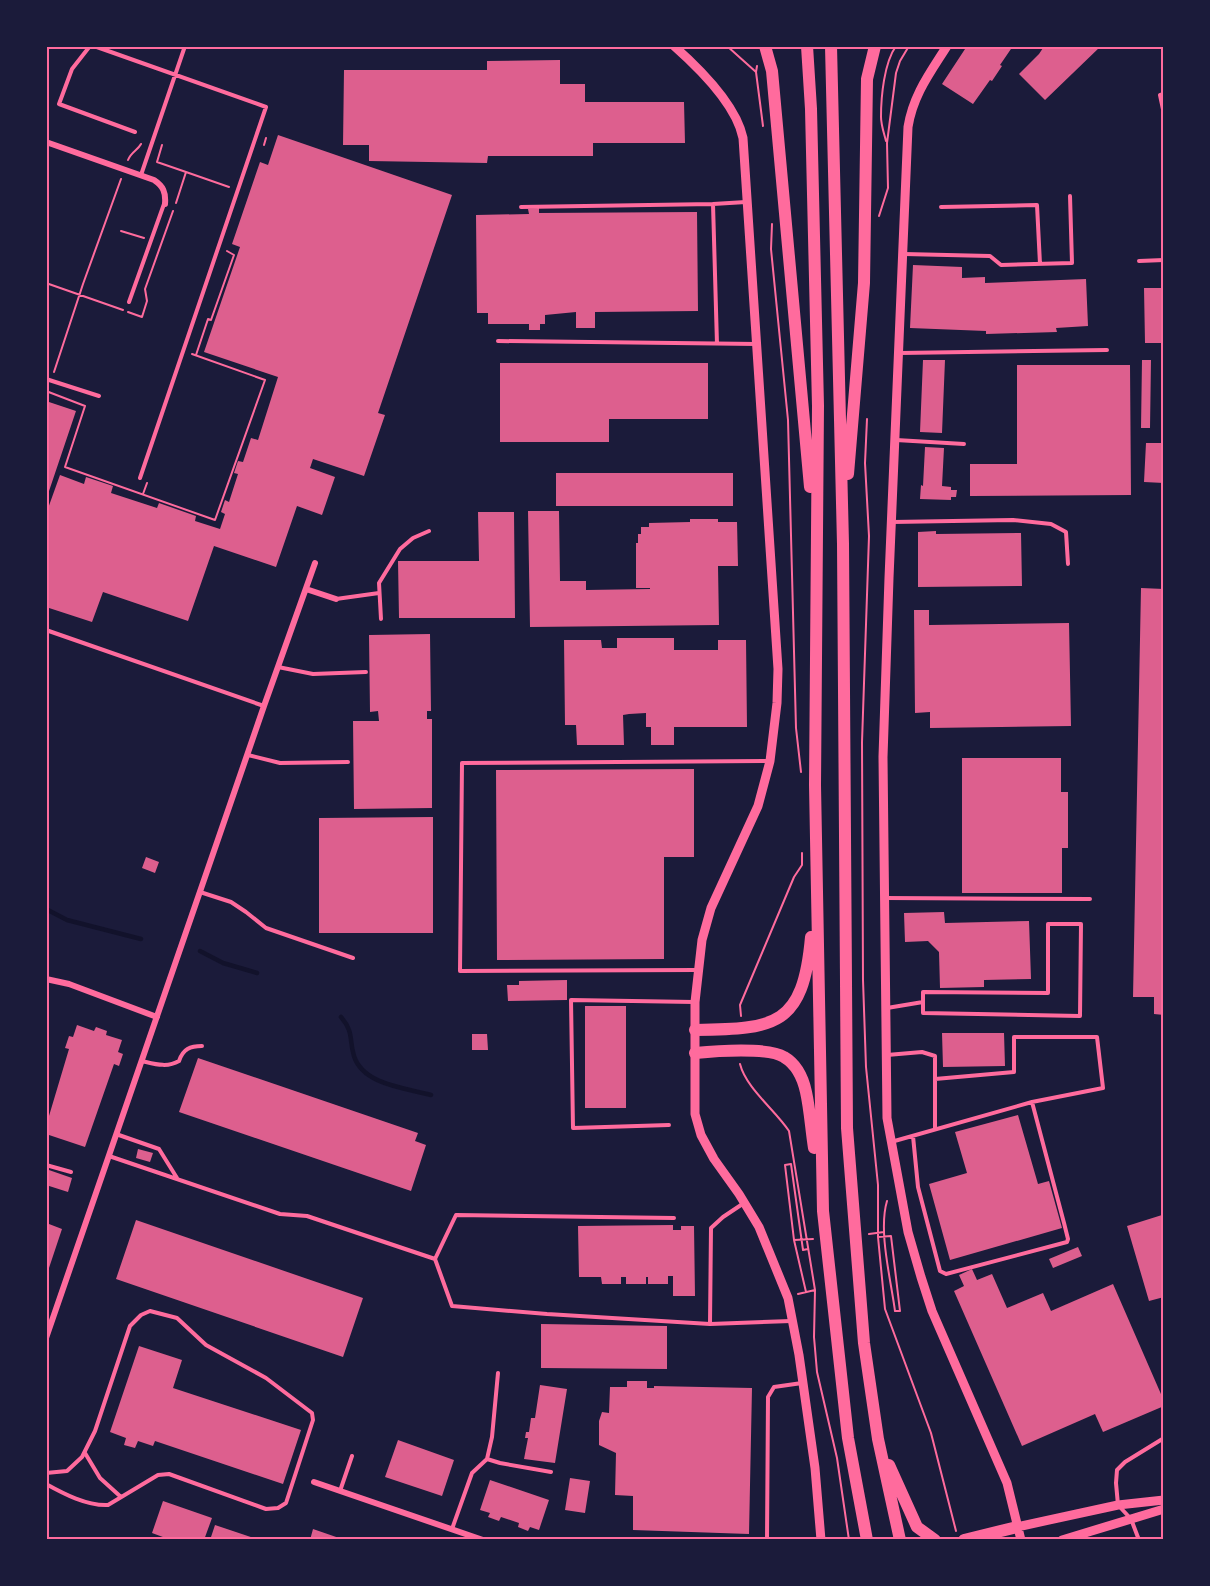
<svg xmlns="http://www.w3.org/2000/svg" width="1210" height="1586" viewBox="0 0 1210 1586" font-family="Jost,sans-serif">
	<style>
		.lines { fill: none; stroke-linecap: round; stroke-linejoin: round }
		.stream { stroke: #12122b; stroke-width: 4.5 }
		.building { fill: #dd5f8e }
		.path { stroke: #ff6b9d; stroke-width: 2 }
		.service { stroke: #ff6b9d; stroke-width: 4 }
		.minor { stroke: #ff6b9d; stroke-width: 6 }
		.tertiary { stroke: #ff6b9d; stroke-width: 9 }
		.trunk { stroke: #ff6b9d; stroke-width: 12 }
		.neatline { fill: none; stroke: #ff6b9d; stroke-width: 2 }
	</style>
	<rect width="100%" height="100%" fill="#1b1b3a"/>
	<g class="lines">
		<path class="stream" d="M46 909 67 920 141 939
			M200 951 223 963 257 973
			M341 1017C354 1032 349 1040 354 1056 363 1085 406 1088 431 1095"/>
	</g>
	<path class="building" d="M967 46H1013L1000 65 1002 66 992 81 990 80 973 104 942 84Z
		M1041 46H1101L1045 100 1019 74 1039 54 1043 48Z
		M560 60V84H585V102H684L685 143H593V156H488L487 163 369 161V145H343L344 70H487V61Z
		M278 135 452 195 378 413 385 415 364 476 313 459 310 468 335 477 322 515 297 506 276 567 214 546 188 621 103 592 92 622 46 607V514L60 475 84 484 86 477 113 486 111 493 157 508 159 503 196 516 195 521 220 529 225 514 221 512 225 500 229 502 238 474 234 473 238 461 243 462 251 438 258 440 278 377 204 352 240 247 232 244 260 162 268 165Z
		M539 208V213L697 212 698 311 595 312V328H576V312L545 315V324H540V330H529V324H488V313H477L476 215 529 214 528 209Z
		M913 265 962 267V278L985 277V283L1086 279 1088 326 1056 328 1057 332 986 334V331L910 328Z
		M1144 288H1164V343H1145Z
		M923 360H945L942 433 920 432Z
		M1142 360H1151L1150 428H1141Z
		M500 363H708V419H609V442H500Z
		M1017 365H1130L1131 495 970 496V464H1017Z
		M46 401 76 411 47 497H46Z
		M1146 443H1164V483L1144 482Z
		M925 447 944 448 942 486 951 487V490H957L956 497H951V500L920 499 921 485 923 486Z
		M556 473H733V506H556Z
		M528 511H559L560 581H586V590L650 589V588H636V543H638V534H641V527H649V523L690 522V519H718V522H737L738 566H718L719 625 530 627Z
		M478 512H514L515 618H399L398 561H479Z
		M936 531V534L1021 533 1022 586 918 587V532Z
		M1141 588 1164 589V1015L1154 1014V997H1133Z
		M914 610H929V625L1069 623 1071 726 930 728V712L915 713Z
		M430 634 431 711H427V719H432V808L354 809 353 721H379L378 711 370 712 369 635Z
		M617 638H674V650H718V640H746L747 727H674V745H651V727H646V713L629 714 623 715 624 745H577L576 725H565L564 640H601L602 648H617Z
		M962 758H1061V792H1068V848H1062V893H962Z
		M694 769V857H664V959L497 960 496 770Z
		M433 817V933H319V818Z
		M146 857 159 862 155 873 142 868Z
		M944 912 945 923 1029 921 1031 979 984 980V987L940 988 939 952 928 941 905 942 904 913Z
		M567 980V1000L508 1001 507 985H519V981Z
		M585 1006H626V1108H585Z
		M77 1025 94 1031 96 1027 107 1031 106 1035 122 1040 118 1052 123 1054 119 1066 114 1064 85 1147 46 1134V1126L69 1049 65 1048 69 1036 73 1037Z
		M942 1033H1004L1005 1066 943 1067Z
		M472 1034H487L488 1050H472Z
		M198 1058 418 1133 415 1141 426 1145 411 1191 179 1112Z
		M1018 1115 1038 1184 1049 1181 1062 1228 950 1260 929 1184 967 1173 955 1132Z
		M138 1149 153 1153 150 1162 136 1158Z
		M46 1169 72 1178 68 1192 46 1185Z
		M1162 1215 1164 1297 1149 1301 1127 1226Z
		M136 1220 363 1298 343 1357 116 1279Z
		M49 1224 62 1229 47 1274 46 1232Z
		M673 1225V1230H681V1226H694L695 1296H673V1276H668V1284H648V1277H646V1284H626V1277H621V1284H602L601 1277H579L578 1226Z
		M1078 1247 1082 1256 1053 1268 1049 1259Z
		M972 1269 977 1280 992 1274 1007 1308 1043 1293 1051 1311 1113 1284 1164 1401V1406L1103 1432 1095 1414 1022 1446 954 1291 964 1286 959 1275Z
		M541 1324 667 1326V1369L541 1368Z
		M139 1346 182 1360 173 1388 301 1430 283 1484 155 1441 153 1446 138 1441 135 1448 124 1445 126 1438 110 1432Z
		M627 1381H647V1388H654V1386L752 1388 749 1534 633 1530V1496L615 1495 616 1453 599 1445V1421L602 1412 609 1413 610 1387H627Z
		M540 1385 567 1389 555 1463 524 1459 528 1438H525L526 1432H529L531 1418H535Z
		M398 1440 454 1460 442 1496 385 1477Z
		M570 1478 590 1481 585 1513 565 1510Z
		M490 1480 549 1500 539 1530 530 1527 528 1531 518 1527 519 1523 501 1517 499 1521 488 1517 490 1513 480 1510Z
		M163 1501 212 1518 204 1540H171L152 1533Z
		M215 1525 257 1539V1540H210Z
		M313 1529 342 1539V1540H310Z"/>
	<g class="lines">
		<path class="path" d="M727 46 756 72 757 66
			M756 72 763 126
			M886 141C884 133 881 125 881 117 881 97 884 63 896 46
			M162 145 157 162 186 172
			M264 145 266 138
			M128 160C131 152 138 150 141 144
			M176 203 186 172 229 187
			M879 216 888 188 887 143 896 73 900 61 909 46
			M772 224 771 249 788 420 796 728 801 772
			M121 231 144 238
			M46 283 123 310
			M128 312 142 317 147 301 145 289 173 211
			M196 355 208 319 211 320 234 255 227 251
			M54 372 83 284 121 179
			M46 391 85 406 65 467 215 520 265 380 192 354
			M867 419 865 463 869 536 862 742 863 980 866 1067 878 1185V1237L885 1309 931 1433 956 1531
			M143 494 147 483
			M741 1016 740 1005 794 877 802 865V853
			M740 1064C746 1088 775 1110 789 1131L815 1290 814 1337 817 1372 837 1458 849 1540
			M869 1234 884 1232
			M878 1237 891 1236 900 1311H895C891 1280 878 1231 887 1201
			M794 1240 813 1239
			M806 1292 794 1240 785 1165 791 1164 803 1250 808 1249
			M798 1294 815 1290"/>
		<path class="service" d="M90 46 72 69 59 104 135 132
			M94 46 266 107 140 478
			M1164 94 1160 95 1164 114
			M141 175 185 46
			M521 207 713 204
			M941 207 1037 205 1040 264
			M904 254 990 256 1001 265 1072 263 1070 196
			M1139 261 1164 260
			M129 302 164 204
			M498 341 757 344
			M717 344 713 204 746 202
			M900 353 1107 350
			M46 379 99 396
			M896 440 964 444
			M892 522 1013 520 1051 524 1066 532 1068 564
			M336 599 379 593
			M381 619 379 583 400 549 413 538 429 531
			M46 630 264 706
			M278 667 313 674 366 672
			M248 755 280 763 348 762
			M200 892 231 902 246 912 266 928 353 958
			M885 898 1090 899
			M1048 924H1081L1080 1016 923 1013V992L1048 993Z
			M696 970 460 971 462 763 769 761
			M887 1008 923 1002
			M887 1055 922 1052 935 1056V1129
			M142 1061C155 1064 167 1068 179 1061 183 1049 190 1046 202 1046
			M669 1125 573 1128 571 1000 694 1002
			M116 1134 159 1149 177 1178
			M913 1136 918 1187 940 1271 946 1274 1067 1242 1068 1239 1064 1223 1032 1102
			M891 1142 1032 1102 1103 1088 1097 1037H1014V1072L935 1079
			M109 1156 280 1214 307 1216 435 1259 456 1215 674 1218
			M46 1165 71 1172
			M435 1259 452 1306 547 1314 710 1324 791 1321
			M710 1324 711 1228 723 1217 744 1203
			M85 1453 100 1478 121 1497
			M487 1459 500 1463 551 1472
			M46 1473 67 1471 82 1457 95 1431 130 1326 141 1315 150 1311 177 1318 206 1345 266 1378 312 1413 313 1420 286 1503 278 1508 266 1509 169 1474 158 1475 108 1505C87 1506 64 1494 46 1484
			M340 1491 352 1456
			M452 1529 472 1473 487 1459 492 1437 498 1373
			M767 1540 768 1397 774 1387 802 1383
			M1139 1540 1131 1519 1118 1505 1116 1483 1117 1470 1125 1462 1164 1438"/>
		<path class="minor" d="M46 142 154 180C163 186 166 192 165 204
			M306 589 336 599
			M46 979 69 984 157 1017
			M46 1338 264 706 315 563
			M314 1482 483 1540"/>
		<path class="tertiary" d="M674 46C700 69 736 104 743 138L778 669 777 703 770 761 758 806 711 908 702 940 695 1002V1114L701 1135 714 1159 739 1194 759 1227 788 1298 799 1355 815 1468 821 1540
			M947 46C930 73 913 95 908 127L889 578 883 757 887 1118 908 1232 921 1277 932 1311 1007 1483 1021 1540
			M1017 1527 1118 1505 1164 1500
			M1062 1540 1164 1509"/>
		<path class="trunk" d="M765 46 772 71 810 487
			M807 46 811 109 818 406 815 785 823 1211 848 1438 867 1540
			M831 46 843 544 847 1128 864 1343 878 1439 900 1540
			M848 474 864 283 867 79 875 46
			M695 1030C776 1029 803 1026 811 937
			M695 1053C715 1051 768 1047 784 1057 796 1064 803 1078 806 1092 810 1110 811 1129 814 1148
			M889 1465 917 1527 935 1540
			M964 1540 1017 1527"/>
	</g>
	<rect width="1210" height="1586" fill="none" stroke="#1b1b3a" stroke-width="96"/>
	<rect x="48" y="48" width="1114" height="1490" class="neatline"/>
</svg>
